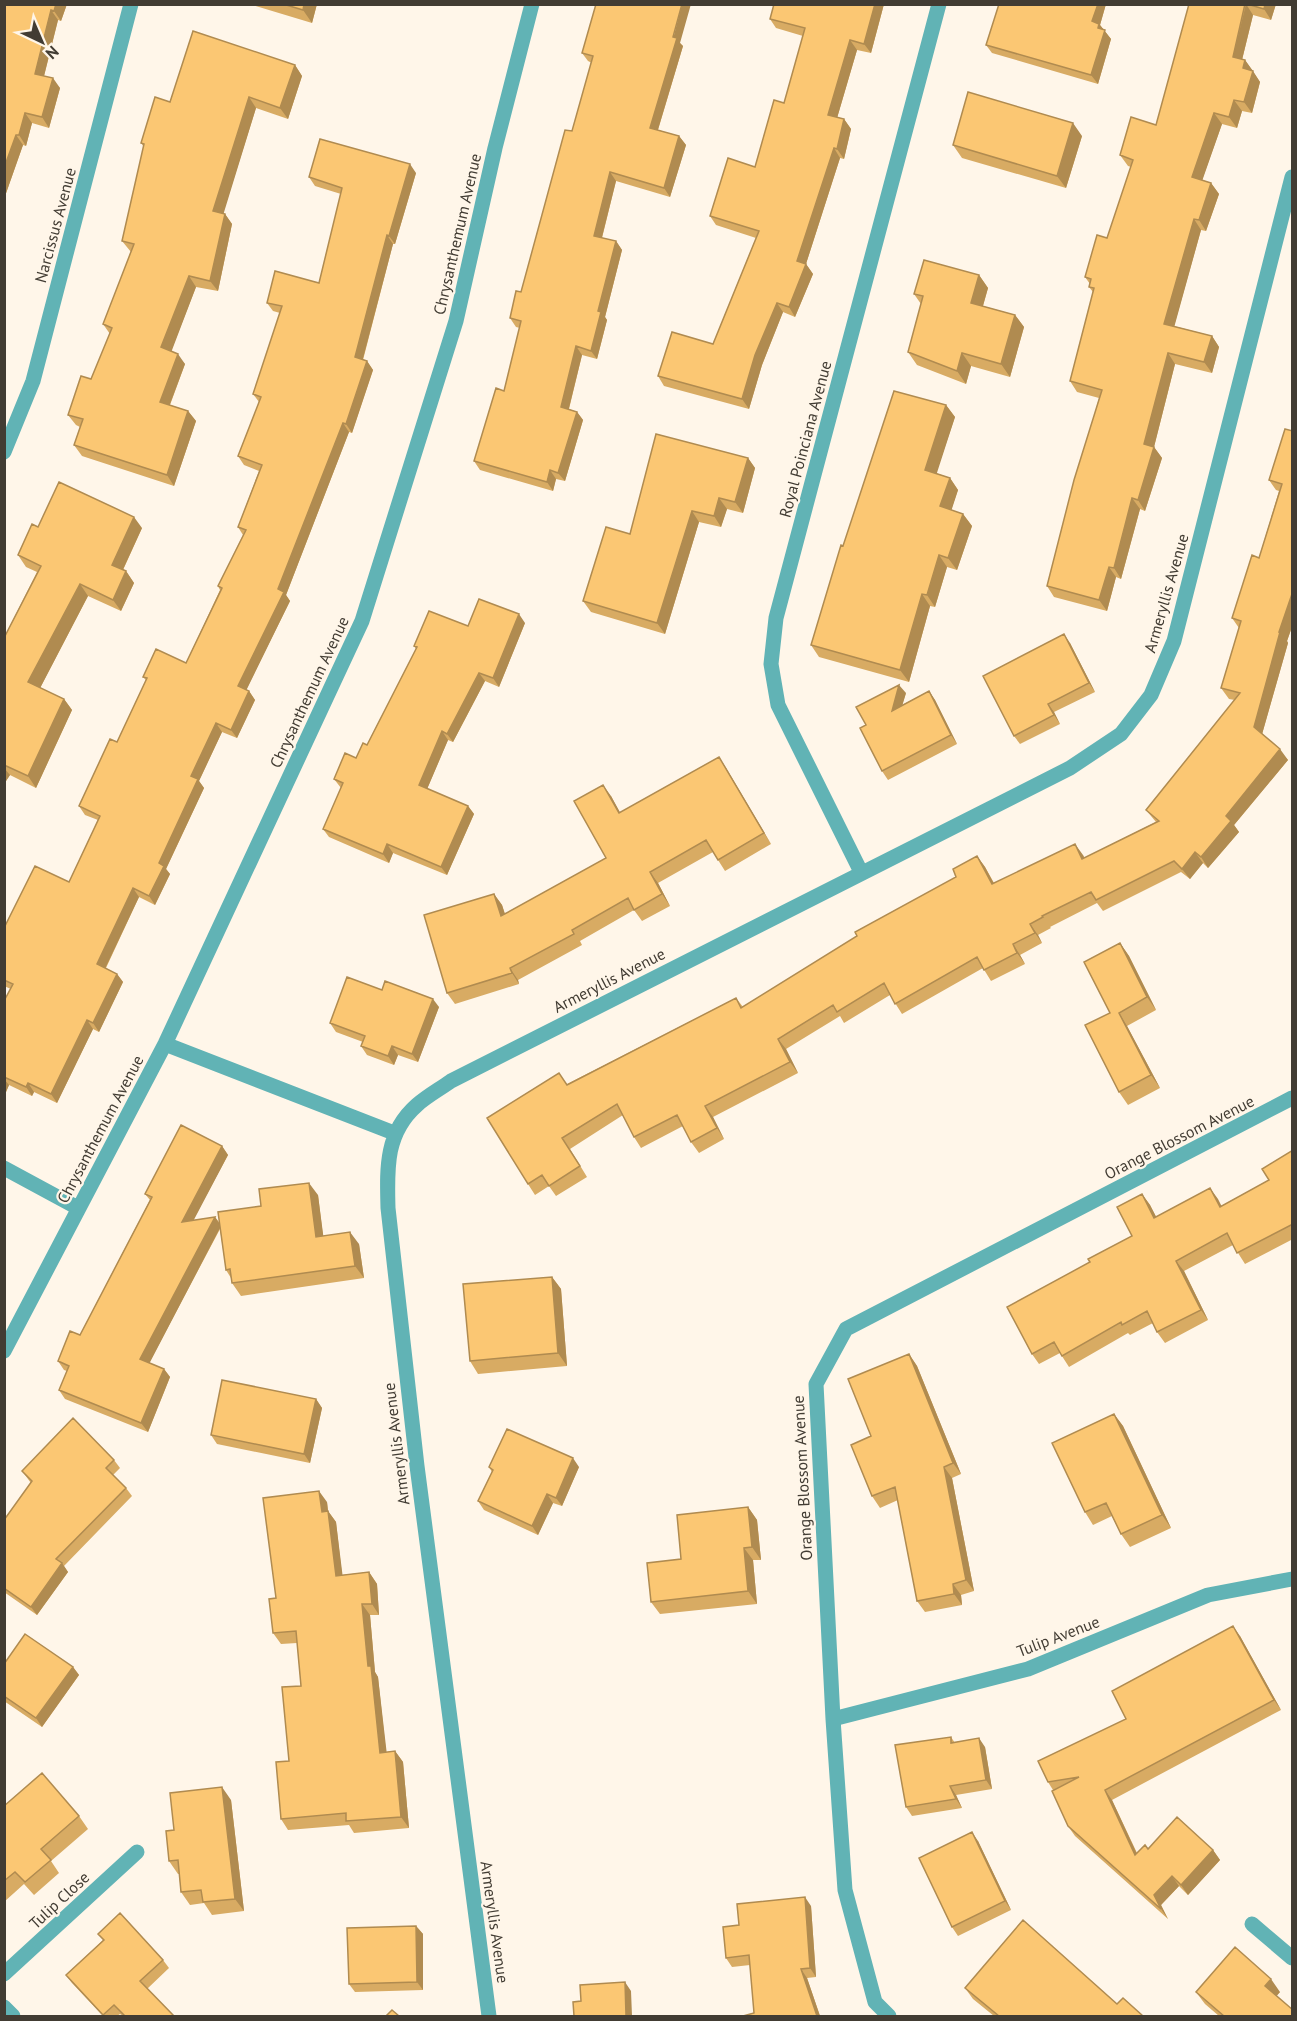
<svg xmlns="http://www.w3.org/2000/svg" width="1297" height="2021" viewBox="0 0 1297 2021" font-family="'PT Sans',sans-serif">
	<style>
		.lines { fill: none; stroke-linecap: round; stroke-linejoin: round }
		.street { stroke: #61b3b5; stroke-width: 15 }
		.wall { fill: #d8ab63 }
		.shaded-wall { fill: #b08b50 }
		.building { fill: #fbc773; stroke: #b08b50; stroke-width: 1.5 }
		.labels { text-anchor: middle; stroke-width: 4.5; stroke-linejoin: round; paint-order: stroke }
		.street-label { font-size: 16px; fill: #423c33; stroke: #fff6e9 }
	</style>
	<rect width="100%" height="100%" fill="#fff6e9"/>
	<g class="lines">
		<path class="street" d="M4 452 33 381 131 4
			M861 872 778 705 771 664 776 618 939 4
			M165 1044 394 1133
			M4 1168 78 1208
			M4 1351 165 1044 362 621 456 321 495 148 532 4
			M833 1719 1028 1669 1208 1595 1292 1579
			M1252 1924 1292 1958
			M4 1974 137 1852
			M4 2007 13 2016
			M489 2016 417 1466 388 1208C387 1169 385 1133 417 1105 427 1096 440 1089 451 1081L1070 768 1121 734 1151 695 1174 641 1292 177
			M889 2016 875 2002 845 1890 833 1719 816 1384 846 1329 1292 1098"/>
	</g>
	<path class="wall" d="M4 4H67L61 21 58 20 44 76 60 88 49 128 32 123 26 146 23 145 4 199Z
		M249 4H317L312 23Z
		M884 4 871 53 857 50 837 118 844 119 851 129 844 159 840 158 806 264 813 274 795 317 783 312 762 365 749 409 664 386 658 376 713 344 756 238 716 225 710 216 755 167 784 103 803 36 776 28 770 19Z
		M1106 4 1100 25 1111 39 1098 84 992 53 986 45Z
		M1189 4H1276L1271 20 1253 15 1242 60H1245L1260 82 1252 113 1242 111 1237 128 1222 124 1202 180 1211 183 1219 194 1206 231 1201 230 1174 326 1212 336 1219 347 1212 373 1175 364 1154 447 1162 458 1145 511 1140 509 1121 579 1116 577 1107 611 1054 597 1047 586 1099 398 1077 392 1070 381 1093 292 1089 287 1090 284 1085 277 1107 238 1131 167 1128 166 1120 155 1156 125Z
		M680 43 683 46 658 130 679 136 686 145 670 197 616 181 602 238 616 241 622 250 605 317 607 320 597 359 582 355 569 409 577 412 583 420 565 481 556 479 553 491 480 470 474 461 504 391 520 328 516 327 510 318 521 292 572 131 592 63 588 61 582 53Z
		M295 65 302 76 288 119 256 108 223 213 225 214 232 224 218 291 196 287 171 351 185 364 170 405 188 411 196 421 174 486 82 456 74 445 80 427 76 425 68 415 91 379 110 334 103 324 131 252 122 241 144 147 141 143 170 102Z
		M1082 136 1066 188 962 158 953 145Z
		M416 173 395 244H393L363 360 367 361 373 370 352 433 349 432 286 595 290 601 246 690 249 691 255 700 237 738 222 732 199 781 204 788 166 869 170 874 155 905 139 897 106 968 117 974 123 982 99 1032 93 1029 57 1103 34 1092 32 1096 9 1085 6 1092 4 1091V1001L11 989 4 986V928L69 882 98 820 85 815 79 806 117 742 146 680 143 677 186 663 220 590 218 586 243 535 238 527 259 471 244 465 238 456 259 402 253 394 280 313 273 311 267 303 319 283 341 194 315 186 309 177Z
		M979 275 988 288 983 306 1015 315 1024 327 1010 377 971 366 966 384 917 365 908 352 921 304 914 294Z
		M946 405 955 417 936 473 950 478 958 490 951 510 963 514 972 526 957 570 947 567 935 607 930 606 909 682 819 657 811 645 843 546Z
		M1293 431V624L1287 641 1288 643 1262 734 1288 760 1234 825 1239 832 1208 868 1203 863 1190 879 1181 872 1103 911 1097 903 1050 927 1051 928 1038 935 1042 943 1020 955 1025 964 991 981 983 968 902 1014 890 995 844 1023 840 1016 786 1049 798 1073 713 1117 724 1139 699 1153 691 1142 683 1126 641 1148 634 1137 623 1115 570 1149 587 1177 556 1196 549 1186 535 1195 528 1184 567 1084 736 998 743 1007 956 877 977 856 985 867 994 883 1083 855 1084 858 1156 822 1146 810 1235 700 1229 699 1221 688 1239 628 1232 618 1259 558 1279 491 1276 490 1269 480Z
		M748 458 755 468 743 513 727 509 721 527 699 522 665 634 591 612 583 601 630 534Z
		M38 527 142 528 123 570 126 571 134 583 121 611 88 596 40 688 64 699 72 710 36 788 10 775 4 784V638L37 572 26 567 18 555Z
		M525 623 499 687 485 681 453 742 448 740 427 789 468 806 474 814 447 875 393 853 389 863 329 837 323 829 341 788 334 779 356 758 367 745 416 649 414 646 468 626Z
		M1070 643 1095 692 1054 712 1060 724 1020 744 1014 736Z
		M929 691 935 700 957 744 888 780 882 771 866 725 906 693 902 705Z
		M719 757 726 768 771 844 725 871 713 852 658 883 670 906 642 921 634 910 580 941 582 945 518 980 519 984 455 1004 447 993 494 894 502 905 505 914 606 858 611 796 620 813Z
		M1120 943 1129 956 1156 1010 1127 1026 1160 1088 1128 1105 1119 1092 1110 1013Z
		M382 990 439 1007 418 1062 398 1055 394 1065 367 1055 361 1046 363 1042 336 1032 330 1023Z
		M222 1146 228 1155 193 1220 215 1217 219 1222 261 1206 318 1195 323 1236 359 1244 364 1278 241 1296 232 1283 231 1278 226 1270 220 1229 149 1363 164 1369 170 1377 148 1432 65 1399 59 1390 67 1371 64 1370 58 1361 80 1335 150 1200 145 1194Z
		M1293 1150V1239L1245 1264 1233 1245 1184 1271 1208 1320 1165 1343 1157 1332 1153 1323 1130 1335 1128 1333 1069 1367 1060 1353 1039 1364 1032 1354 1090 1262 1132 1236 1142 1194 1150 1205 1156 1217 1210 1188 1221 1206 1269 1180Z
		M552 1277 561 1289 567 1366 478 1374 470 1361Z
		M909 1354 917 1366 961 1474 952 1478 974 1591 961 1595 962 1605 925 1612 917 1601 898 1500 880 1508 872 1496 871 1436Z
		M316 1399 322 1408 310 1463 217 1444 211 1435Z
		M1114 1414 1123 1426 1171 1528 1130 1547 1121 1534 1112 1516 1093 1525 1085 1512Z
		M114 1460 120 1468 113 1475 126 1488 132 1496 64 1566 68 1572 37 1615 4 1592V1520L31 1483 22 1471Z
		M489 1467H579L562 1506 553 1503 538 1535 484 1510 478 1501 492 1472Z
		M327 1502 328 1511 336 1522 342 1575 369 1572 377 1584 379 1615H370L375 1672 378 1677 386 1752 395 1751 403 1762 409 1828 354 1833 349 1825 288 1830 281 1819 301 1686 297 1643 281 1644 273 1633 276 1598Z
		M748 1507 757 1520 761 1560H753L757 1604 660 1614 651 1602 681 1559Z
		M1240 1636 1281 1710 1112 1800 1137 1853 1148 1849 1213 1850 1220 1860 1188 1895 1179 1886 1161 1905 1168 1919 1075 1836 1068 1826 1053 1790 1048 1782 1126 1719Z
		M4 1664 73 1667 79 1675 42 1727 4 1701Z
		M951 1737 955 1743 985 1747 992 1789 956 1795 962 1808 912 1816 906 1807Z
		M231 1800 244 1911 212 1915 204 1903 190 1905 181 1892 179 1874H178L169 1861 174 1830Z
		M4 1806 79 1816 88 1829 51 1861 59 1873 34 1895 24 1884 4 1902Z
		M978 1841 1011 1910 958 1936 952 1927Z
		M811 1906 816 1977 807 1978 820 2016H743L754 2013 750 1965 732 1967 726 1958 739 1925Z
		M416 1926 423 1934V1990L355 1992 349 1984Z
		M98 1934 163 1960 169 1968 147 1989 174 2016H123L120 2014 117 2016H103L72 1983 66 1975 103 1940Z
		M965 1988 1117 2004 1143 2016H994L973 1999Z
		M1196 1992H1280L1276 1996 1293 2016H1219L1205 2004Z"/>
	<path class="shaded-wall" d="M56 4H67L61 21 54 11Z
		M304 4H317L312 23 303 10Z
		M682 4H691L680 43 683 46 656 136 650 128Z
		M875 4H884L871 53 864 44Z
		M1098 4H1106L1100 25 1111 39 1098 84 1091 75 1092 21Z
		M1246 4 1253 15 1240 68 1233 57Z
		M1265 4H1276L1271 20 1264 9Z
		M51 10 58 20 42 84 35 74Z
		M850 40 857 50 835 125 828 115Z
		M1245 60 1253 71 1243 68Z
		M295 65 302 76 288 119 280 108Z
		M1253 71 1260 82 1252 113 1244 102Z
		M53 78 60 88 49 128 42 117Z
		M249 97 256 108 221 222 213 211Z
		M1234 100 1242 111 1237 128 1229 117Z
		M25 113 32 123 26 146 19 135Z
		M1214 113 1222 124 1200 187 1192 177Z
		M844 119 851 129 844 159 837 149Z
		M1073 123 1082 136 1066 188 1057 176Z
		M16 135 23 145 4 199V168Z
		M679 136 686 145 670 197 664 188Z
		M834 148 840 158 805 267 806 264 813 274 795 317 789 307 797 261Z
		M410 164 416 173 395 244 389 236Z
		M610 172 616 181 600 245 594 236Z
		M1211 183 1219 194 1206 231 1199 220Z
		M225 214 232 224 218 291 210 281Z
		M1194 219 1201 230 1172 335 1164 324Z
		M387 235 393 244 361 366 355 357Z
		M616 241 622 250 605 317 607 320 597 359 591 351 598 311Z
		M979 275 988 288 980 316 971 303Z
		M189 276 196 287 169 358 161 347Z
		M777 303 783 312 762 365 749 409 742 399 755 355Z
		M1015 315 1024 327 1010 377 1001 364Z
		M1212 336 1219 347 1212 373 1204 362Z
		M576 346 582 355 567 416 561 407Z
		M962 353 971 366 966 384 957 371Z
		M1168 353 1175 364 1154 447 1162 458 1145 511 1138 500 1144 444Z
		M178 354 185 364 167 412 160 402Z
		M367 361 373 370 352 433 346 424Z
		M946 405 955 417 934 482 925 470Z
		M188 411 196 421 174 486 167 475Z
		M577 412 583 420 565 481 558 473Z
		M343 423 349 432 286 595 290 601 244 695 238 686 278 589Z
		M748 458 755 468 743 513 735 502Z
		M550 470 556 479 553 491 547 482Z
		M950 478 958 490 949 518 940 506Z
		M719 498 727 509 721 527 714 516Z
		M1132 498 1140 509 1121 579 1114 568Z
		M692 511 699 522 665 634 657 623Z
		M963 514 972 526 957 570 948 558Z
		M134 517 142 528 120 576 112 565Z
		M939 555 947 567 935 607 927 595Z
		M1109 567 1116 577 1107 611 1099 600Z
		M126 571 134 583 121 611 113 600Z
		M80 584 88 596 37 694 28 682Z
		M1293 591V624L1287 641 1288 643 1261 738 1254 727 1279 632Z
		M922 594 930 606 909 682 900 670Z
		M519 614 525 623 499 687 493 678Z
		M1064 634 1070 643 1095 692 1089 683Z
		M479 673 485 681 453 742 447 734Z
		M899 685 906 693 898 720 892 711Z
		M249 691 255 700 237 738 231 730Z
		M929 691 935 700 957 744 951 735Z
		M64 699 72 710 36 788 28 776Z
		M1048 704 1054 712 1060 724 1054 715Z
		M216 723 222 732 199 781 204 788 166 869 170 874 155 905 149 896 159 863 191 776Z
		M442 731 448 740 425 794 419 785Z
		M1280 749 1288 760 1234 825 1239 832 1208 868 1201 857 1226 816Z
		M719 757 726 768 771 844 764 833Z
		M4 768 10 775 4 784Z
		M603 785 611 796 627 825 619 813Z
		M468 806 474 814 447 875 441 867Z
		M387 844 393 853 389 863 383 854Z
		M1075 844 1083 855 1090 869 1082 859Z
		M1195 852 1203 863 1190 879 1182 869Z
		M977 856 985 867 1000 895 992 884Z
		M650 872 658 883 670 906 662 894Z
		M133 888 139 897 103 973 97 964Z
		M494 894 502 905 509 927 501 916Z
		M1030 924 1038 935 1042 943 1035 933Z
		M1120 943 1129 956 1156 1010 1147 997Z
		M1013 944 1020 955 1025 964 1017 953Z
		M510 968 518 980 519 984 512 973Z
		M117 974 123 982 99 1032 93 1023Z
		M433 999 439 1007 418 1062 412 1054Z
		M1119 1013 1127 1026 1160 1088 1151 1075Z
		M87 1020 93 1029 57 1103 51 1094Z
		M778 1039 786 1049 798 1073 790 1062Z
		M392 1046 398 1055 394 1065 388 1056Z
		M4 1079 9 1085 6 1092 4 1089Z
		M28 1083 34 1092 32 1096 26 1087Z
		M705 1106 713 1117 724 1139 717 1128Z
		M222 1146 228 1155 188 1231 182 1222Z
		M309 1183 318 1195 325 1249 316 1237Z
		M1210 1188 1218 1199 1227 1217 1220 1207Z
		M1142 1194 1150 1205 1162 1228 1154 1218Z
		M215 1217 221 1226 147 1368 140 1359Z
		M350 1232 359 1244 364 1278 355 1266Z
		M1176 1261 1184 1271 1208 1320 1201 1310Z
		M552 1277 561 1289 567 1366 558 1353Z
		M909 1354 917 1366 961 1474 953 1463Z
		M164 1369 170 1377 148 1432 141 1423Z
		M316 1399 322 1408 310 1463 304 1454Z
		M1114 1414 1123 1426 1171 1528 1162 1515Z
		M573 1458 579 1467 562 1506 556 1498Z
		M944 1467 952 1478 974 1591 966 1580Z
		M319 1491 327 1502 328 1511 336 1522 344 1587 336 1576 322 1512Z
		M547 1494 553 1503 538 1535 532 1526Z
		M748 1507 757 1520 761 1560 752 1547Z
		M744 1548 753 1560 757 1604 748 1591Z
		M62 1563 68 1572 37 1615 31 1607Z
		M369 1572 377 1584 379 1615 372 1604Z
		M953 1584 961 1595 962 1605 954 1594Z
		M362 1604 370 1615 375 1672 378 1677 388 1764 380 1753 368 1666Z
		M1233 1626 1240 1636 1281 1710 1274 1700Z
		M73 1667 79 1675 42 1727 36 1718Z
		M979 1738 985 1747 992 1789 986 1780Z
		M395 1751 403 1762 409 1828 401 1817Z
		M950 1786 956 1795 962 1808 956 1799Z
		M222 1787 231 1800 244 1911 235 1899Z
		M1105 1790 1112 1800 1142 1865 1135 1855Z
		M972 1832 978 1841 1011 1910 1005 1901Z
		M1213 1850 1220 1860 1188 1895 1181 1885Z
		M1172 1876 1179 1886 1161 1905 1168 1919 1161 1909 1154 1895Z
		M805 1897 811 1906 816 1977 810 1968Z
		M416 1926 423 1934V1990L417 1982Z
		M801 1969 807 1978 820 2016H817Z
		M1271 1979 1280 1992 1274 1999 1265 1986Z
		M625 1982 631 1991 632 2016H626Z"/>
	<path class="building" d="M4 4H56L54 11 51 10 35 74 53 78 42 117 25 113 19 135H16L4 168Z
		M283 4H304L303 10Z
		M596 4H682L673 37 677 38 650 128 679 136 664 188 610 172 594 236 616 241 598 311 601 312 591 351 576 346 561 407 577 412 558 473 550 470 547 482 474 461 496 388 504 391 521 321 510 318 516 291 521 292 565 130 572 131 593 56 582 53Z
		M774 4H875L864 44 850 40 828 115 844 119 837 149 834 148 797 261 806 264 789 307 777 303 755 355 742 399 658 376 672 332 713 344 759 231 710 216 728 158 755 167 774 100 784 103 805 28 770 19Z
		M999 4H1098L1092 21 1099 24 1098 28 1105 30 1091 75 986 45Z
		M1189 4H1245L1233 57 1245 60 1243 68 1253 71 1244 102 1234 100 1229 117 1214 113 1192 177 1211 183 1199 220 1194 219 1164 324 1212 336 1204 362 1168 353 1144 444 1154 447 1138 500 1132 498 1114 568 1109 567 1099 600 1047 586 1074 480 1102 390 1070 381 1094 288 1089 287 1091 279 1085 277 1097 235 1107 238 1133 160 1120 155 1131 117 1156 125Z
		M1247 4H1265L1264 9Z
		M193 31 295 65 280 108 249 97 213 211 225 214 210 281 189 276 161 347 178 354 160 402 188 411 167 475 74 445 83 419 68 415 81 376 91 379 112 328 103 324 134 244 122 241 144 144 141 143 155 97 170 102Z
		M968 92 1073 123 1057 176 953 145Z
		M320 139 410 164 389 236 387 235 355 357 367 361 346 424 343 423 278 589 284 592 238 686 249 691 231 730 216 723 191 776 198 779 159 863 164 866 149 896 133 888 97 964 117 974 93 1023 87 1020 51 1094 28 1083 26 1087 4 1077V1001L13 984 4 980V928L35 866 69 882 100 816 79 806 110 739 117 742 147 678 143 677 156 649 186 663 222 588 218 586 246 530 238 527 262 465 238 456 261 397 253 394 282 306 267 303 275 271 319 283 342 188 309 177Z
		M924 260 979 275 971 303 1015 315 1001 364 962 353 957 371 908 352 923 296 914 294Z
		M894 391 946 405 925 470 950 478 940 506 963 514 948 558 939 555 927 595 922 594 900 670 811 645 841 545 843 546Z
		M1285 429 1293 431V591L1279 632H1280L1254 727 1280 749 1226 816 1231 821 1201 857 1195 852 1182 869 1174 861 1096 900 1091 892 1042 916 1043 917 1030 924 1035 933 1013 944 1017 953 984 970 977 957 895 1004 884 983 837 1012 833 1005 778 1039 790 1062 705 1106 717 1128 691 1142 677 1115 634 1137 617 1104 562 1138 580 1166 549 1186 542 1175 528 1184 487 1118 559 1073 567 1085 736 998 741 1008 857 936 855 932 956 877 953 869 977 856 992 884 1075 844 1082 859 1159 821 1146 810 1240 693 1221 688 1241 621 1232 618 1252 555 1259 558 1282 484 1269 480Z
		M656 434 748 458 735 502 719 498 714 516 692 511 657 623 583 601 606 527 630 534Z
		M59 482 134 517 112 565 126 571 113 600 80 584 28 682 64 699 28 776 4 765V638L41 566 18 555 32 524 38 527Z
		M479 599 519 614 493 678 479 673 447 734 442 731 419 785 468 806 441 867 387 844 383 854 323 829 343 783 334 779 345 753 356 758 363 743 367 745 417 647 414 646 429 611 468 626Z
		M1064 634 1089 683 1048 704 1054 715 1014 736 983 676Z
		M899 685 892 711 929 691 951 735 882 771 860 728 866 725 856 707Z
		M719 757 764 833 718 860 706 840 650 872 662 894 634 910 628 898 572 930 574 934 510 968 512 973 447 993 424 915 494 894 501 916 606 858 574 801 603 785 619 813Z
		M1120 943 1147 997 1119 1013 1151 1075 1119 1092 1085 1025 1110 1013 1084 962Z
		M347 977 382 990 385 981 433 999 412 1054 392 1046 388 1056 361 1046 365 1036 330 1023Z
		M181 1125 222 1146 182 1222 215 1217 140 1359 164 1369 141 1423 59 1390 69 1366 58 1361 70 1331 80 1335 152 1197 145 1194Z
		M1293 1150V1224L1237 1253 1227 1233 1176 1261 1201 1310 1157 1332 1147 1311 1122 1325 1121 1322 1062 1356 1054 1342 1032 1354 1007 1307 1090 1262 1088 1259 1132 1236 1117 1207 1142 1194 1154 1218 1210 1188 1220 1207 1269 1180 1262 1169Z
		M309 1183 316 1237 350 1232 355 1266 232 1283 230 1269 226 1270 218 1212 261 1206 259 1189Z
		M552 1277 558 1353 470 1361 463 1284Z
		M909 1354 953 1463 944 1467 966 1580 953 1584 954 1594 917 1601 895 1487 872 1496 851 1445 871 1436 848 1379Z
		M222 1380 316 1399 304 1454 211 1435Z
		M1114 1414 1162 1515 1121 1534 1106 1503 1085 1512 1052 1443Z
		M73 1418 114 1460 106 1468 126 1488 56 1559 62 1563 31 1607 4 1588V1520L32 1481 22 1471Z
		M507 1429 573 1458 556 1498 547 1494 532 1526 478 1501 493 1470 489 1467Z
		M319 1491 322 1512 328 1511 336 1576 369 1572 372 1604H362L368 1666H371L380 1753 395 1751 401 1817 346 1821V1813L281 1819 276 1762 289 1761 282 1687 301 1686 296 1631 273 1633 269 1599 276 1598 263 1498Z
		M748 1507 752 1547 744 1548 748 1591 651 1602 647 1563 681 1559 677 1515Z
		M1233 1626 1274 1700 1105 1790 1135 1855 1145 1845 1148 1849 1177 1817 1213 1850 1181 1885 1172 1876 1154 1895 1161 1909 1068 1826 1052 1791 1079 1777 1048 1782 1038 1761 1126 1719 1112 1691Z
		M25 1634 73 1667 36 1718 4 1696V1664Z
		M951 1737V1743L979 1738 986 1780 950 1786 956 1799 906 1807 895 1745Z
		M42 1773 79 1816 41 1849 51 1860 25 1882 15 1872 4 1881V1806Z
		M222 1787 235 1899 203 1902 201 1890 181 1892 178 1860 169 1861 166 1831 174 1830 170 1793Z
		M972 1832 1005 1901 952 1927 919 1858Z
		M805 1897 810 1968 801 1969 817 2016H743L754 2013 749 1955 726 1958 723 1927 739 1925 737 1904Z
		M120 1913 163 1960 140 1981 174 2016H125L114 2005 103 2015 66 1975 104 1940 98 1934Z
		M1023 1920 1117 2004 1123 1998 1143 2016H999L965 1988Z
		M416 1926 417 1982 349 1984 347 1928Z
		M1235 1947 1271 1979 1265 1986 1293 2010V2016H1224L1196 1992Z
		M625 1982 626 2016H574L573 2002 581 2001 580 1985Z
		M392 2010 399 2016H386Z"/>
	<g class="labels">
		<g class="street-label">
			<text transform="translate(55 225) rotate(-75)" y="6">Narcissus Avenue</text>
			<text transform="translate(457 234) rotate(-77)" y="6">Chrysanthemum Avenue</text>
			<text transform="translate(805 439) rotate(-75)" y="6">Royal Poinciana Avenue</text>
			<text transform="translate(1166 593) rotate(-74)" y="6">Armeryllis Avenue</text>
			<text transform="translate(309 692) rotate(-65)" y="6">Chrysanthemum Avenue</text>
			<text transform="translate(609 980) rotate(-27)" y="6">Armeryllis Avenue</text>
			<text transform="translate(100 1129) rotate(-62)" y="6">Chrysanthemum Avenue</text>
			<text transform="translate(1179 1137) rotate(-27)" y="6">Orange Blossom Avenue</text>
			<text transform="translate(396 1444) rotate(-97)" y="6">Armeryllis Avenue</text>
			<text transform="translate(802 1478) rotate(-93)" y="6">Orange Blossom Avenue</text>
			<text transform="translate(1058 1636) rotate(-21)" y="6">Tulip Avenue</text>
			<text transform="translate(59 1900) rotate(-43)" y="6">Tulip Close</text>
			<text transform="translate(495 1922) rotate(82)" y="6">Armeryllis Avenue</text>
		</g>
	</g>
	<rect width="1297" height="2021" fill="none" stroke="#423c33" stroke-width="12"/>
	<g transform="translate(42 42) rotate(136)" stroke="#fff6e9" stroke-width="4.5" paint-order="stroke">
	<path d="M0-4.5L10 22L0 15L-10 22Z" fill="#423c33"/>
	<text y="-9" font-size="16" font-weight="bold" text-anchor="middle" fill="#423c33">N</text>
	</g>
</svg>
